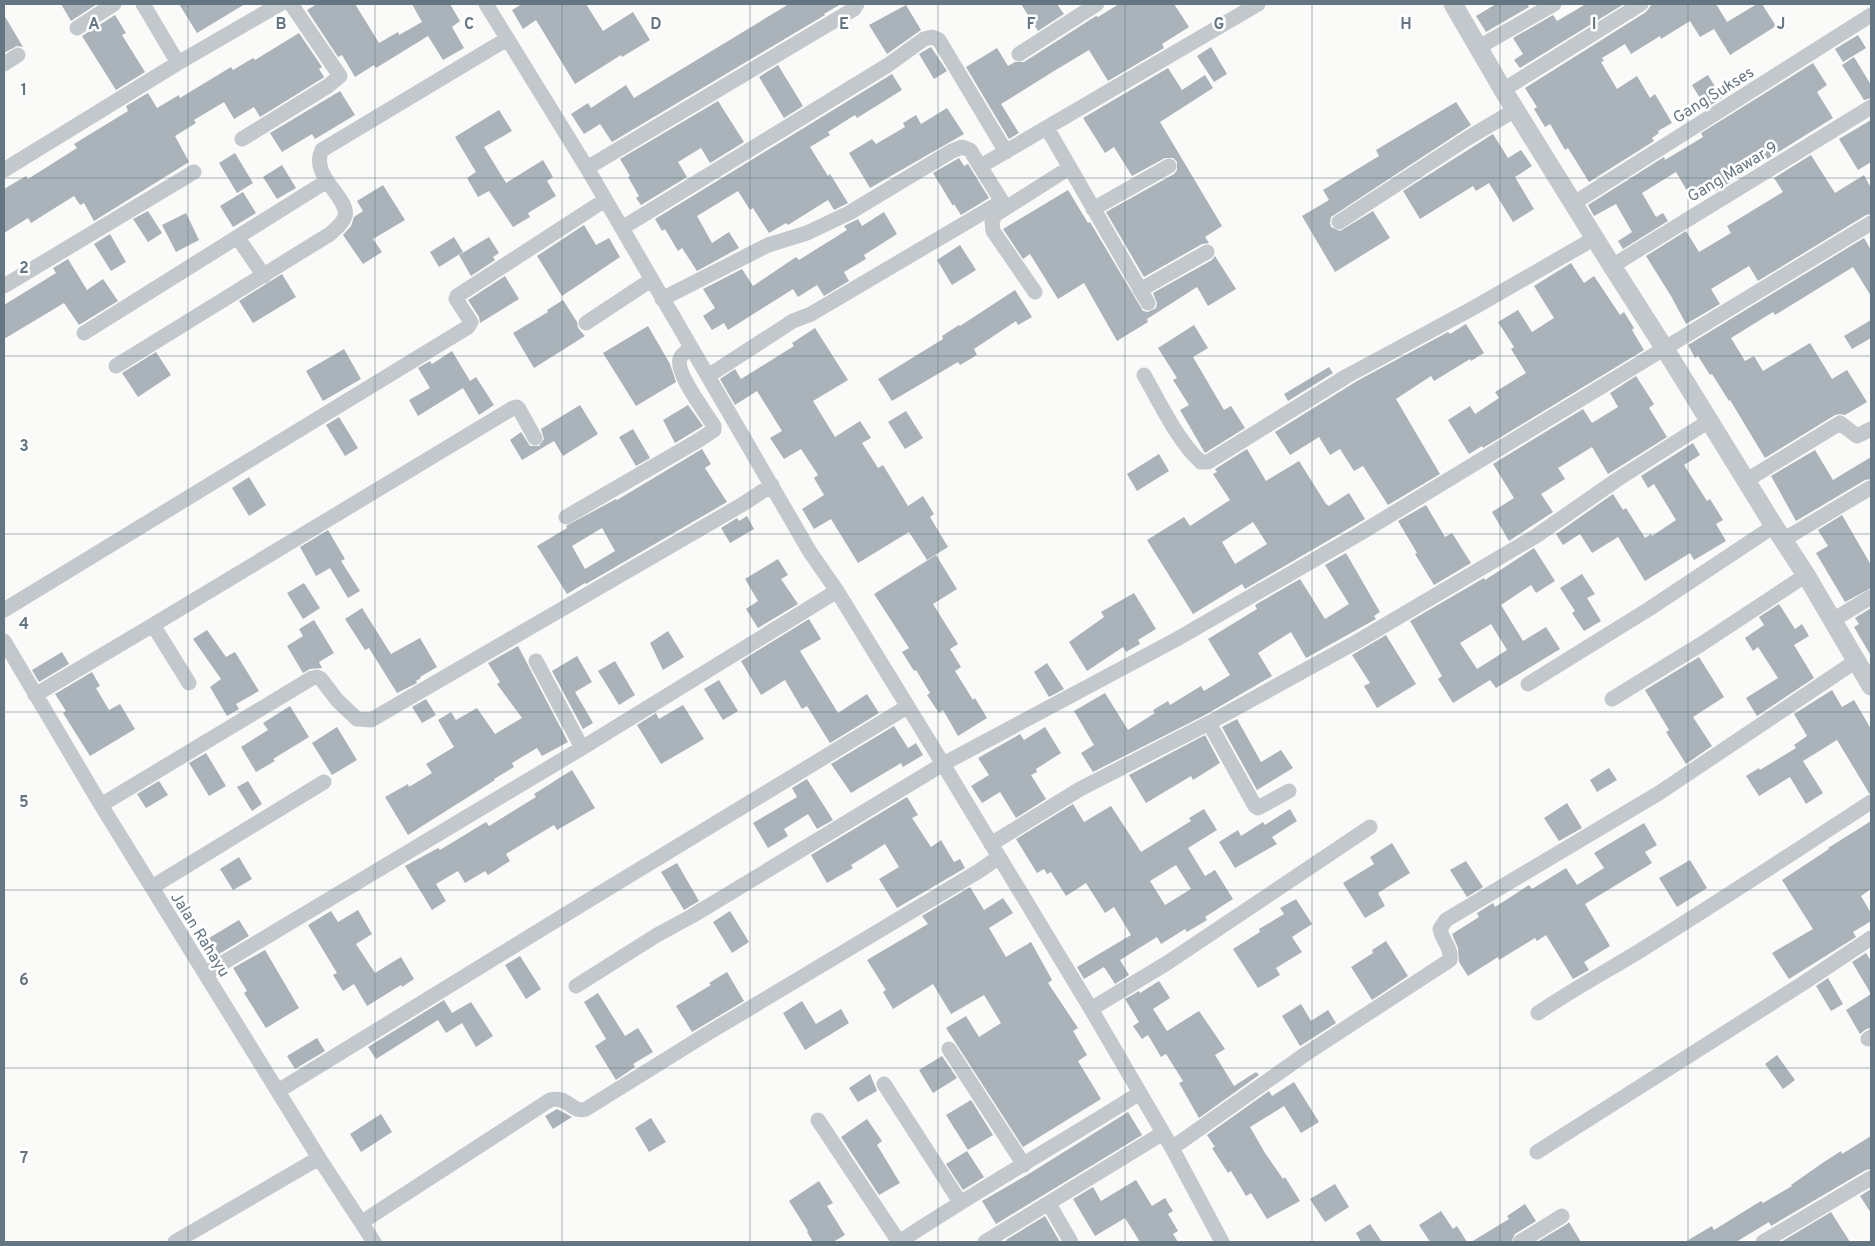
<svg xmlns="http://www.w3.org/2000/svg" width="1875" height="1246" viewBox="0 0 1875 1246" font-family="Overpass,sans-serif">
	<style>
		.building { fill: #aab3b9; fill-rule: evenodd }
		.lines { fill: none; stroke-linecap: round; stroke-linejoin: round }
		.minor { stroke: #c3c8cc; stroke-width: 15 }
		.tertiary { stroke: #c3c8cc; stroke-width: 19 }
		.grid { fill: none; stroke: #657683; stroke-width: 1; stroke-opacity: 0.55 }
		.labels { text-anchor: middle; stroke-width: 5; stroke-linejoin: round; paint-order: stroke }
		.street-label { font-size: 16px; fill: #657683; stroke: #fff }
		.grid-label { font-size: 16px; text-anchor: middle; font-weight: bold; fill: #657683; stroke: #fff; stroke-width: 5; stroke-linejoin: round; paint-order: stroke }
	</style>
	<rect width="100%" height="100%" fill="#fafaf8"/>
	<path class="building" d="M61 4H97L71 21Z
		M179 4H245L197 33Z
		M317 4H355L379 43 398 32 399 35 422 22 412 4H450L460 21 452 27 464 48 443 60 428 36 376 68 374 65 355 77 342 55 338 57 307 10Z
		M522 4H586L603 31 633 12 650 40 622 57 621 55 575 84 536 20 523 29 512 10Z
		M789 4H841L824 14 825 15 612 142 600 124 584 134 571 114 588 103 591 108 626 85 634 98Z
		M1021 4H1057L1064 14 1038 31Z
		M1119 4H1174L1189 27 1162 44 1164 48 1108 81 1089 50 1054 71 1001 104 1019 133 1009 139 966 67 997 48 1008 66 1015 62H1024L1096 16 1098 17Z
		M1496 4H1527L1529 7 1486 32 1476 16Z
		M1586 4H1624L1520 68 1514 60 1523 54 1513 38 1553 15 1557 21Z
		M1652 4H1716L1727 22 1757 4H1762L1776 26 1730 55 1714 29 1700 37 1690 21 1661 39 1660 36 1631 54 1625 44 1602 58 1604 61 1601 62 1617 89 1637 76 1650 98 1655 94 1672 123 1658 131 1659 133 1652 138 1654 141 1589 182 1568 148 1565 150 1550 124 1545 127 1534 109 1537 107 1525 88 1646 12Z
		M906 5 921 30 887 54 869 25Z
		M4 15 23 47 17 46 4 53Z
		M115 15 126 33 122 35 145 72 116 90 82 36Z
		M299 33 322 67 319 69 324 77 323 78 260 117 254 107 234 119 224 102 194 120 196 123 175 136 189 162 94 221 84 203 80 205 74 196 31 223 28 218 4 233V189L26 176 28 179 77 148 74 144 128 111 126 106 148 93 157 108 179 95 180 98 231 67 233 70 253 58 255 60Z
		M1858 35 1866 48 1843 62 1835 49Z
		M931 47 947 71 934 79 919 54Z
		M1211 47 1227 74 1214 82 1197 56Z
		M1854 57 1871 85V98L1864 100 1842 65Z
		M1813 63 1827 85 1817 92 1833 118 1716 191 1714 188 1693 201 1676 172 1642 193 1656 217 1663 213 1668 221 1623 249 1618 241 1632 232 1616 204 1594 216 1588 205 1664 157 1665 160 1703 137 1701 133Z
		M778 65 803 106 784 118 759 77Z
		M1168 68 1182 90 1205 75 1213 88 1160 122 1222 226 1205 237 1209 243 1202 244 1144 277 1106 212 1174 174 1177 170V162L1173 158H1165L1132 176 1114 147 1105 153 1083 118Z
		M892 74 902 90 857 118 855 115 828 132 830 135 810 147 828 176 830 174 848 203 834 210 828 200 788 225 786 223 769 233 753 208 750 210 738 191 697 216 712 243 729 232 739 248 697 271 682 248 678 251 665 229 662 231 655 219Z
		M1708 75 1722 98 1706 108 1692 85Z
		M340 91 355 115 315 139 312 134 282 152 270 133Z
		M718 101 744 142 710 163 701 148 678 162 687 177 641 205 636 198 639 196 628 177 630 176 620 159Z
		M1456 102 1471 125 1331 217 1330 223 1331 227 1340 231 1373 211 1390 238 1335 272 1302 216 1329 200 1323 190 1379 156 1376 150Z
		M947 108 964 134 870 188 849 153 872 139 876 144 905 127 903 123 916 115 921 124Z
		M499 110 512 131 484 147 506 183 543 160 553 177 547 181 556 196 528 213 530 217 513 227 489 191 478 197 467 178 476 172 455 137Z
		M1871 120V162L1858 170 1839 139Z
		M1493 134 1508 158 1521 150 1532 166 1515 177 1534 209 1513 222 1489 183 1476 191 1473 186 1420 219 1403 191Z
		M235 153 253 183 237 193 219 163Z
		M1811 155 1835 193 1864 175 1871 188V214L1866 215 1758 281 1749 266 1711 289 1720 304 1686 324 1671 296 1646 256 1686 231 1699 252 1731 233 1727 226 1783 192 1774 178Z
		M959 158 964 166 968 164 989 198 961 215 954 204 953 206 933 173Z
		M282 165 296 188 277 199 263 177Z
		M383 185 405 220 373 239 382 252 363 264 343 235 351 226 354 217 363 211 357 201Z
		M1068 190 1088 223 1090 222 1143 311 1148 312 1156 308 1157 303 1153 293 1212 260 1215 256 1236 289 1208 306 1197 287 1147 319 1148 322 1117 341 1084 283 1058 299 1030 254 1023 259 1003 229Z
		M243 192 256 213 233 227 220 206Z
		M148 211 162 233 148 242 133 219Z
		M884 212 897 234 864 255 866 259 844 272 849 281 824 296 817 285 798 297 793 289 728 330 724 323 712 330 703 316 715 308 703 289 742 269 753 286 796 257 799 260 847 230 844 226 858 219 862 226Z
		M186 213 199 240 176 252 162 225Z
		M584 225 596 245 609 238 620 257 562 296 537 256Z
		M110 234 126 262 111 271 94 244Z
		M454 237 463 252 439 267 430 252Z
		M489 237 499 253 493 257 495 260 471 276 459 255Z
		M1864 238 1871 250V296L1853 267 1775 315 1773 312 1731 338 1745 361 1754 356 1763 371 1810 343 1832 379 1847 370 1867 402 1845 415 1840 414 1835 415 1765 458 1730 400 1729 401 1712 374 1710 375 1698 356 1695 358 1688 345Z
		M960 245 976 270 952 285 937 260Z
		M68 259 87 290 103 279 118 301 79 325 64 303 4 339V305L56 273 53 268Z
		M1571 263 1584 283 1594 276 1620 315 1624 312 1634 328 1632 330 1644 350 1483 448 1482 446 1469 454 1448 420 1470 406 1475 414 1499 398 1495 392 1526 373 1511 349 1514 347 1498 322 1518 310 1532 332 1554 318 1534 286Z
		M282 274 296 297 253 323 239 301Z
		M505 276 519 299 480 323 479 317 468 300Z
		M1015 290 1032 317 1018 325 1016 321 974 349 977 355 960 365 958 362 892 401 878 379 943 339 942 336 959 325 960 326Z
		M563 300 577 322 578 328 585 336 534 368 513 333 548 312 547 310Z
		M1871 320V338L1852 349 1844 336Z
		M1466 324 1484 353 1471 361 1470 359 1434 381 1431 376 1396 399 1440 474 1388 505 1363 466 1354 471 1340 449 1330 455 1319 437 1290 455 1275 432 1357 381 1448 332 1450 334Z
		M1194 325 1208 348 1193 357 1224 410 1231 406 1245 428 1205 453 1180 410 1189 405 1173 380 1177 378 1158 348Z
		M648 326 670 364 676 382 636 406 603 353Z
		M815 328 848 380 813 401 835 437 860 421 871 438 862 443 878 468 883 465 908 506 923 496 934 514 930 517 948 547 927 560 909 532 858 563 831 519 814 529 802 509 824 495 814 478 818 475 801 449 784 459 770 438 782 431 757 391 735 405 720 379 735 369 741 379 794 346 792 343Z
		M344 349 361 379 323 401 306 371Z
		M452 351 470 381 476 377 494 405 479 415 463 388 418 416 409 400 430 388 418 368 430 361 432 364Z
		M156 352 171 375 138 397 122 373Z
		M1329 367 1333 373 1288 401 1284 394Z
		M1636 376 1654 404 1649 408 1667 437 1608 474 1592 447 1558 468 1565 479 1541 494 1553 512 1509 541 1492 512 1514 498 1493 464 1583 409 1592 423 1618 407 1610 393Z
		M580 405 598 434 563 456 554 441 522 460 510 440 521 432 530 446H539L544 439 541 429Z
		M688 405 703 426 675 443 663 420Z
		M906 411 923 438 905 449 888 422Z
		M339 417 358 448 345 456 326 425Z
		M633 429 650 458 636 466 619 437Z
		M1693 443 1700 455 1684 465 1707 501 1710 499 1723 520 1716 524 1726 541 1694 560 1690 553 1645 581 1618 537 1592 553 1580 534 1563 545 1556 534 1613 494 1623 510 1626 508 1645 538 1651 534 1652 536 1676 520 1654 484 1648 488 1641 476Z
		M702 449 711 464 705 468 727 502 586 584 585 583 567 594 537 546 567 528 566 526 616 499 617 500ZM602 528 615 551 585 569 572 546Z
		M1247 449 1266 481 1299 461 1326 504 1329 506 1349 493 1365 519 1245 589 1242 584 1193 614 1147 540 1184 517 1190 526 1230 500 1213 474 1217 472 1215 469ZM1253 522 1267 544 1235 564 1222 542Z
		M1815 450 1833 480 1871 457V479L1865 480 1796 521 1771 476Z
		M1159 454 1169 471 1137 491 1127 474Z
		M249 477 266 505 249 516 232 488Z
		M1426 505 1445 537 1452 533 1471 563 1434 585 1415 554 1417 553 1398 521Z
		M1842 515 1871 565V588L1845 602 1816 553 1828 546 1818 530Z
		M747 516 754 529 730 543 721 528 737 518 739 521Z
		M328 530 345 559 341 561 360 591 348 598 330 568 316 576 300 547Z
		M1534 548 1555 581 1536 593 1531 585 1501 605 1523 641 1546 627 1560 649 1496 688 1490 680 1453 703 1438 679 1442 676 1410 621 1484 578 1485 580ZM1491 624 1507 650 1477 669 1460 643Z
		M1346 553 1380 612 1374 616 1376 619 1306 658 1291 632 1258 653 1272 676 1205 715 1093 772 1081 753 1094 745 1074 711 1105 693 1128 730 1155 713 1153 710 1168 701 1170 705 1201 686 1204 691 1230 675 1208 639 1257 609 1255 605 1300 579 1325 619 1349 604 1325 565Z
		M936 555 957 589 933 604 958 644 950 649 961 667 955 671 973 700 975 698 987 718 958 736 943 710 939 713 927 695 930 693 916 670 914 671 902 652 909 648 874 594Z
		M778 559 788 575 781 579 798 604 758 628 746 609 758 601 745 579Z
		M1582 574 1595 594 1587 598 1601 621 1584 631 1572 613 1575 611 1560 588Z
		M304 583 320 608 303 619 287 593Z
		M1134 593 1156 629 1138 640 1140 644 1126 652 1123 647 1087 671 1069 642 1104 617 1101 612Z
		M1779 604 1795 629 1802 624 1809 636 1794 645 1814 678 1757 716 1746 698 1778 678 1758 647 1753 651 1745 638 1764 625 1759 617Z
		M362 608 391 654 420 638 437 667 420 677 421 678 416 681 417 683 397 693 369 648 365 650 345 619Z
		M1871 608V656L1854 627 1859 624 1855 618Z
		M809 619 821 639 800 651 838 713 867 694 879 713 830 743 807 706 802 709 785 680 761 695 741 661Z
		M314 620 334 653 319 662 322 668 310 669 303 673 287 646 303 636 299 629Z
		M207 630 226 657 235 652 259 691 236 704 239 709 227 716 210 687 221 679 193 639Z
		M668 631 684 657 663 670 650 643Z
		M1386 635 1416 684 1377 708 1364 686 1370 683 1352 655Z
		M518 646 568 742 542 756 537 748 512 763 514 767 494 779 495 780 408 835 385 797 408 784 409 787 432 773 426 764 454 747 438 720 451 712 456 720 477 708 495 734 522 718 497 684 500 682 488 663Z
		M62 652 69 664 39 682 32 670Z
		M577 656 592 682 575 692 593 723 583 729 552 671Z
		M1699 657 1724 697 1693 717 1712 746 1686 764 1666 732 1669 730 1645 690Z
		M615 661 635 695 619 705 598 671Z
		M1047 663 1064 689 1049 697 1034 672Z
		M92 672 100 686 96 688 109 710 120 704 135 729 90 756 63 713 66 711 55 694Z
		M719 680 738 711 723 720 704 689Z
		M1832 690 1842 707 1854 700 1871 729V793H1869L1837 740 1803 761 1823 793 1806 804 1790 777 1759 796 1746 776 1759 768 1760 770 1796 748 1794 745 1807 736 1794 714Z
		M426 699 436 715 422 723 412 707Z
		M683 705 704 739 661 764 637 725 656 713 659 719Z
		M290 706 309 737 273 759 275 761 256 772 241 747 268 730 263 723Z
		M1237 719 1261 762 1281 750 1293 768 1257 790 1222 727Z
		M894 726 908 748 916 743 923 755 903 767 901 763 851 793 831 764Z
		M337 727 357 760 332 775 312 743Z
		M1045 727 1061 753 1036 769 1037 772 1031 775 1046 799 1016 818 1000 792 982 803 971 786 989 775 978 758 1020 734 1024 740Z
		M1205 735 1220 763 1193 780 1191 776 1146 803 1129 775Z
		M206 753 226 786 209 796 189 763Z
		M1609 768 1617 780 1597 792 1590 780Z
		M572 770 595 808 557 830 554 825 506 854 510 861 488 875 485 871 465 883 458 871 436 884 446 901 432 910 405 866 438 848 440 850 486 822 489 826 536 797 534 794Z
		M807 779 833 820 817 829 808 814 784 829 788 836 768 848 753 823 797 797 792 788Z
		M159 781 168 795 146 808 137 794Z
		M248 781 262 804 252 811 237 787Z
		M907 797 918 815 912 818 931 847 941 840 954 862 960 859 965 868 897 908 879 879 899 867 885 844 851 865 853 868 827 883 811 855Z
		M1567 803 1582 828 1559 841 1544 818Z
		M1073 804 1084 822 1111 806 1141 852 1191 821 1189 818 1204 809 1217 830 1188 848 1205 876 1215 870 1233 899 1205 917 1207 920 1187 932 1185 929 1161 944 1157 937 1120 960 1129 975 1115 984 1104 967 1084 979 1077 967 1131 935 1114 907 1105 913 1086 883 1066 896 1051 872 1047 874 1044 869 1037 873 1016 839ZM1176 865 1191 889 1165 905 1150 881Z
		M1290 809 1297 821 1272 837 1277 844 1235 868 1219 842 1238 830 1241 836 1263 822 1265 825Z
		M1871 821V889L1861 896 1871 913V921L1853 932 1856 937 1789 979 1772 953 1813 929 1782 880 1829 849 1828 848Z
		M1644 823 1657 845 1645 852 1652 863 1585 904 1610 946 1584 962 1589 970 1573 979 1546 935 1537 941 1535 938 1499 960 1498 957 1468 976 1459 962 1458 948 1452 934 1479 917 1477 913 1493 903 1495 907 1529 885 1532 889 1566 868 1577 885 1604 868 1594 853Z
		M1392 843 1410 873 1378 893 1385 906 1365 918 1343 883 1374 864 1370 857Z
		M239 857 252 879 233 890 220 869Z
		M1690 860 1707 888 1677 907 1659 878Z
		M1466 861 1483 887 1467 897 1450 870Z
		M677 863 699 901 684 910 661 872Z
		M970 887 984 910 1003 898 1013 913 989 928 1006 957 1031 942 1052 980 1048 983 1078 1028 1073 1031 1087 1055 1078 1061 1101 1099 1023 1147 946 1028 966 1016 979 1037 1001 1023 984 995 951 1014 933 984 893 1009 883 992 886 990 867 960 928 924 922 916Z
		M1296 899 1312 924 1292 937 1302 952 1276 968 1280 975 1258 988 1233 949 1260 932 1259 929 1284 914 1280 908Z
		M358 910 372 934 356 944 375 973 401 957 414 979 402 987 401 985 367 1006 354 984 343 991 333 975 337 973 308 925 331 911 338 922Z
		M730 911 749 942 732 953 713 922Z
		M239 920 249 936 219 954 209 938Z
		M1386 941 1408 976 1372 1000 1351 967 1373 953 1372 950Z
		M265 950 299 1008 266 1028 244 993 247 991 233 968Z
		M1866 953 1871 961V994L1852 962Z
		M520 956 541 989 526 999 505 965Z
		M727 972 744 1001 692 1032 676 1006 711 985 709 983Z
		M1828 978 1843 1004 1831 1011 1816 986Z
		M1159 981 1170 998 1153 1009 1167 1031 1199 1011 1225 1049 1215 1055 1234 1086 1256 1072 1259 1075 1199 1118 1179 1083 1183 1081 1166 1054 1161 1057 1148 1035 1142 1039 1133 1026 1139 1022 1125 999 1139 991 1140 993Z
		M598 993 625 1036 638 1028 653 1052 633 1064 635 1067 616 1080 595 1046 606 1039 584 1002Z
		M1871 994V1028L1866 1029 1860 1034 1846 1010Z
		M444 1000 452 1013 471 1002 493 1036 476 1047 462 1023 446 1033 438 1020 376 1059 368 1047Z
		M802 1001 816 1024 841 1009 849 1023 805 1050 783 1013Z
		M1301 1004 1311 1021 1328 1010 1336 1023 1300 1046 1282 1016Z
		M317 1038 325 1051 295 1069 287 1056Z
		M1777 1055 1795 1080 1783 1089 1765 1064Z
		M942 1056 957 1078 933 1093 919 1070Z
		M870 1074 877 1091 858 1102 849 1088Z
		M1294 1082 1319 1122 1301 1133 1284 1106 1250 1127 1265 1153 1283 1179 1285 1177 1300 1201 1267 1219 1251 1193 1246 1196 1231 1171 1228 1173 1212 1148 1215 1147 1207 1135 1269 1091 1272 1096Z
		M971 1100 993 1135 968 1150 946 1115Z
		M557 1109 572 1117 553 1129 545 1116Z
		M1128 1112 1142 1135 996 1224 982 1201 1027 1175Z
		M381 1114 392 1132 361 1152 350 1134Z
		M651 1118 666 1142 649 1152 635 1128Z
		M867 1119 882 1141 877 1145 900 1183 879 1195 841 1137Z
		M1871 1136V1169L1866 1170 1771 1226 1769 1222 1736 1242H1685L1712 1226 1714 1230 1761 1201 1763 1203 1792 1186 1791 1185 1824 1162 1841 1151 1842 1154Z
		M967 1151 984 1177 963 1190 946 1164Z
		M1136 1180 1152 1206 1165 1198 1173 1211 1168 1214 1178 1231 1173 1234 1178 1242H1140L1125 1218 1095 1236 1073 1199 1093 1187 1101 1201Z
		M819 1181 833 1203 827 1206 845 1235 833 1242H813L807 1232 808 1231 789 1201Z
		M1335 1184 1349 1207 1325 1222 1310 1199Z
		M1871 1189V1213L1860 1196Z
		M1525 1204 1536 1221 1515 1234 1511 1242H1471L1509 1219 1507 1216Z
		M1441 1211 1453 1229 1457 1226 1467 1242H1430L1419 1225Z
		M1831 1212 1850 1242H1781Z
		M1045 1216 1060 1242H1007L1006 1240Z
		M1569 1222 1581 1242H1537L1567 1224Z
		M1370 1224 1382 1242H1361L1356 1233Z"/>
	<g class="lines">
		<path class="minor" d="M143 4 178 63
			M486 4 587 168 810 552 837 591 943 764 1091 1009 1172 1148 1222 1242
			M77 28 114 4
			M1479 47 1554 4
			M1019 54 1097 4
			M4 64 18 55
			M1503 90 1641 4
			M1047 128 1148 303
			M242 139 328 86 340 76 291 4
			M981 166 1258 4
			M587 168 854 9 857 4
			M4 170 178 63 280 4
			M1574 203 1871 15
			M1093 209 1169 166
			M1339 222 1468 138 1515 110
			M622 228 888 65 924 39 932 37 939 40 1006 152
			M238 238 264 276
			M1612 266 1871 107
			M4 286 194 172
			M1140 290 1207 252
			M1035 292 993 231 992 222 995 215 1069 168
			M662 299 768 245 807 233 849 213 952 151 962 147 970 150 1006 208
			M586 323 651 280
			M84 333 327 181
			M116 366 330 234C335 229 343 224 345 216 350 198 309 176 322 150L507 39
			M1144 375C1159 401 1178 442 1201 462H1208L1347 376 1475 307 1595 238
			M708 376 793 321 811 314 1001 202
			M1747 480 1840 423 1857 436 1871 429
			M566 517 699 440 714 430V426C706 413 675 373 680 359 681 354 687 351 691 348
			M1783 540 1870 488
			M4 610 468 327 471 322 456 299 457 296 605 200
			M1833 620 1871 597
			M153 625 513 408 517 407 519 409 535 438
			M4 641 101 805 243 1035 319 1158 374 1242
			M536 661 582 748
			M1528 684 1649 609 1774 526
			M35 695 153 625 189 683
			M1612 699 1703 643 1806 575
			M1209 723 1255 806 1258 808 1289 791
			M101 805 312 678 317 677 321 679 337 700 357 719 371 720 743 504 772 485
			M991 844 1080 789 1209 723 1358 641 1536 536 1618 479 1709 421
			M152 887 324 782
			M206 973 582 748 837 591
			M576 986 657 935 692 916 943 764 1177 639 1359 534 1871 223
			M1091 1009 1167 963 1370 827
			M1538 1013C1570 991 1605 972 1638 952 1717 903 1794 852 1871 802
			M1868 1039 1871 1037
			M949 1049 1024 1165
			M884 1084 960 1202
			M278 1091 594 897 907 707
			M818 1120 899 1242C978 1190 1060 1143 1140 1093
			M1172 1148 1307 1053 1450 960C1452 947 1442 941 1440 929L1446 920 1659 793 1856 661
			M1537 1152 1802 984 1871 938
			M1049 1204 1071 1242
			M362 1222 550 1100C568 1095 572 1114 586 1109L705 1035 979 871 999 857
			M175 1242 319 1158
			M985 1242 1163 1133
			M1520 1242 1562 1216
			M1763 1242 1871 1178"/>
		<path class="tertiary" d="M1453 4 1503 90 1612 266 1665 349 1774 526 1806 575 1871 686"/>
	</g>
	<path class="grid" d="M188 4V1242M375 4V1242M562 4V1242M750 4V1242M938 4V1242M1125 4V1242M1312 4V1242M1500 4V1242M1688 4V1242M4 178H1871M4 356H1871M4 534H1871M4 712H1871M4 890H1871M4 1068H1871"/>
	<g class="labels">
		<g class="street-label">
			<text transform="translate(1713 94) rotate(-32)" y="6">Gang Sukses</text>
			<text transform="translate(1732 171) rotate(-31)" y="6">Gang Mawar 9</text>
			<text transform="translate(201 934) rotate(58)" y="6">Jalan Rahayu</text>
		</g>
	</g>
	<g class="grid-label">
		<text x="94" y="29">A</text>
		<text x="281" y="29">B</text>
		<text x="469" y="29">C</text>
		<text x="656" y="29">D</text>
		<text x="844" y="29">E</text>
		<text x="1031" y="29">F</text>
		<text x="1219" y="29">G</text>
		<text x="1406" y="29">H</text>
		<text x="1594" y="29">I</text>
		<text x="1781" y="29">J</text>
		<text x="24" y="95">1</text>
		<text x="24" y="273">2</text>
		<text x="24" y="451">3</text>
		<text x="24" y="629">4</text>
		<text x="24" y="807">5</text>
		<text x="24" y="985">6</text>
		<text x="24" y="1163">7</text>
	</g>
	<rect width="1875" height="1246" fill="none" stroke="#657683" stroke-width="10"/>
</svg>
